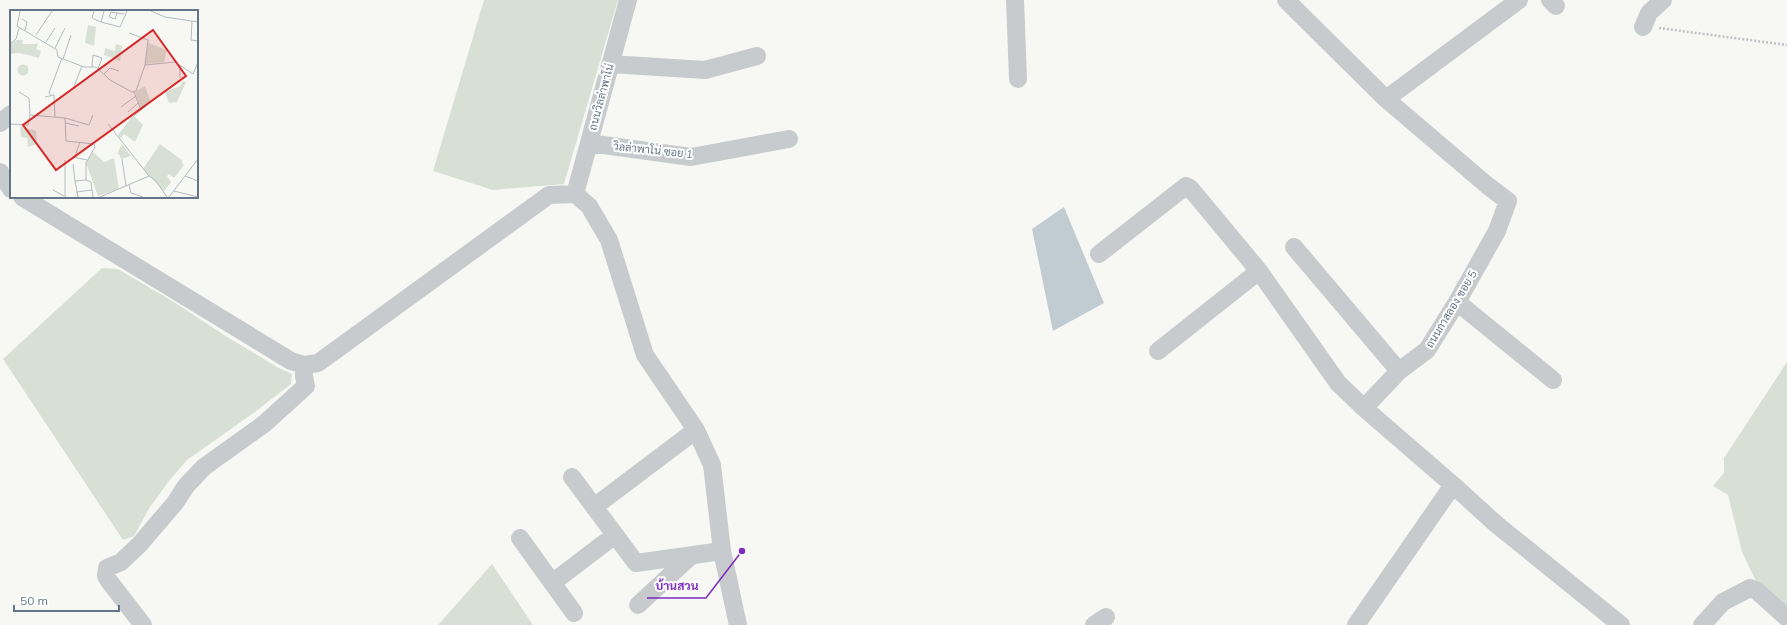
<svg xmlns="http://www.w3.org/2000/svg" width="1787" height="625" font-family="Mulish,Sarabun,sans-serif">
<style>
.green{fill:#d8e0d5}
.water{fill:#c1ccd2}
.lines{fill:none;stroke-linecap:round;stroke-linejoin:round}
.path{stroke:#c0c2c5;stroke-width:2.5;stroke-dasharray:2 2;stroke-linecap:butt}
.minor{stroke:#c7cbce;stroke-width:18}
.labels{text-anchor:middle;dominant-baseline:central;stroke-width:4;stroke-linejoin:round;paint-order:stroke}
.street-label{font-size:11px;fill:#647588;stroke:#fff}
.inset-road{fill:none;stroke:#b3bcc2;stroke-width:1}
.view{fill:#d62828;fill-opacity:0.15;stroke:#d62828;stroke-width:2}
.inset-edge{fill:none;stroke:#647588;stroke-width:2}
.leader{fill:none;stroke:#7b2cbf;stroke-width:1.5}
.callout-dot{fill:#7b2cbf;stroke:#fff;stroke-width:1.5}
.callout-label{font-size:12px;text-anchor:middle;font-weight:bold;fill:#7b2cbf;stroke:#fff;stroke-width:4;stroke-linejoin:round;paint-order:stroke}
</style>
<rect width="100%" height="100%" fill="#f7f8f4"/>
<!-- green -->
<path class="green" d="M484 0H618L564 184 493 190 433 171Z
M102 268 118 269 174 302 224 335 277 367 292 374 291 384 255 412 187 460 169 481 150 507 134 536 123 540 3 359Z
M1787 362V608L1756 581 1742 552 1728 495 1713 486 1724 473V458Z
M492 564 533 625H438Z"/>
<!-- water -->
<path class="water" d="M1064 207 1104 303 1053 331 1032 229Z"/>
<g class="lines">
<!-- path -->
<path class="path" d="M1659 28 1787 45"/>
<!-- minor -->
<path class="minor" d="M1015 0 1018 79
M1286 0 1386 99 1488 186 1508 201 1497 231 1457 302 1427 350 1399 371 1364 408 1453 485 1496 524 1621 625
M1550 0 1556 6
M1643 27 1649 13 1663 0
M610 64 705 70 757 56
M1386 99 1519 0
M0 123 11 114
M589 143 691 157 789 139
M0 172 11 189
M575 194 628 0
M22 197 291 361 304 365 318 363 549 195 575 194 589 206 609 240 645 355 696 430 712 465 722 551 738 625
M1294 247 1399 371
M1099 254 1186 186 1190 188 1259 271 1338 383 1364 408
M1457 302 1553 380
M1158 351 1259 271
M572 477 636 563 722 551
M594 507 696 430
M520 538 574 613
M552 583 615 535
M638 605 692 555
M143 625 109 581 106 576 107 568 121 562 139 545 175 503 186 486 204 467 264 424 306 386 304 376V365
M1094 625 1106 617
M1356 625 1453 485
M1702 625 1723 602 1750 588 1757 591 1787 618"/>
</g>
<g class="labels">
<!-- street labels -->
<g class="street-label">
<text transform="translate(601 97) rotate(-75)">ถนนวิลล่าพาโน่</text>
<text transform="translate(653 150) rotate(6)">วิลล่าพาโน่ ซอย 1</text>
<text transform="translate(1451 309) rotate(-59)">ถนนกาสลอง ซอย 5</text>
</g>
</g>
<!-- overview -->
<g transform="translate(10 10)">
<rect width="188" height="188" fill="#f7f8f4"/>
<path d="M78 15 86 17 84 36 75 33ZM7 30H13L12 34H28L26 39 31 41 29 48 10 43 0 44V34ZM138 33 157 40 154 52 135 54ZM106 34 112 36 110 51 94 45 95 38 105 41ZM7.5 60a5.5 5.5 0 1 1 11 0a5.5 5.5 0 1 1-11 0ZM173 71 176 72 167 92 159 93 155 82 170 76ZM135 76 141 93 131 99 125 82ZM123 105 133 115 125 132 114 124 110 129 108 125ZM10 116 26 121 27 134 18 137 17 128 11 127ZM112 134 121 146 111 149 109 144H107ZM150 134 173 151 171 152 174 155 164 168 159 164 157 166 161 172 154 181 133 159ZM83 142 94 152 104 148 109 179 88 186 76 153Z" fill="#d8e0d5"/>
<path class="inset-road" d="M10 1 7 16 47 40 48 47 74 57H86L100 70 122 82 126 81 135 55 165 52 183 64 188 52M84 1 82 8 91 12M94 1 91 12 110 17 117 1M141 1 155 7 188 12M107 3 105 9 99 7 101 2 114 4M12 9 17 12 15 20M182 11 181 30 188 31M119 23 138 30 135 55M26 25 42 1M36 32 45 18M0 34 6 29 9 18M45 38 55 18M53 49 61 25M170 55V68M82 57 83 45 92 48 88 59M94 64 100 58 109 61M63 79 72 56M9 82 19 88 20 105 55 108 56 131 84 134 85 137 76 153V170L65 171 68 187M124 82 131 100M41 85 39 83 52 48M35 87 44 85 45 107M111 97 126 86M118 102 128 93M124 106 136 96M55 108 79 115 83 105M55 113 69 116M0 114 18 115 20 105M98 114 139 166M65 146 70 132M63 147 77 150M112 149 116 176M55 150V187M63 154 65 171M175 166 188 171M76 170 81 172 83 187M119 175 121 183 133 187M43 180 54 186M164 181 188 187M66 182 82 180M90 187 139 166 146 171 157 187M159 187 188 149"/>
<path class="view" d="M143 20 176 66 46 160 13 115Z"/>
<rect width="188" height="188" class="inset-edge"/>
</g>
<!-- callouts -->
<path class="leader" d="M742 551L706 598H647"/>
<circle class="callout-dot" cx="742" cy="551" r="4"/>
<g class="callout-label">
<text x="677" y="590">บ้านสวน</text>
</g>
<!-- scale -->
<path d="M14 605v6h105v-6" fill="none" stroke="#647588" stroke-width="2"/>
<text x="20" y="605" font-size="12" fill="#647588" stroke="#ffffff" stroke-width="3" paint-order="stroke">50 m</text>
</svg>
